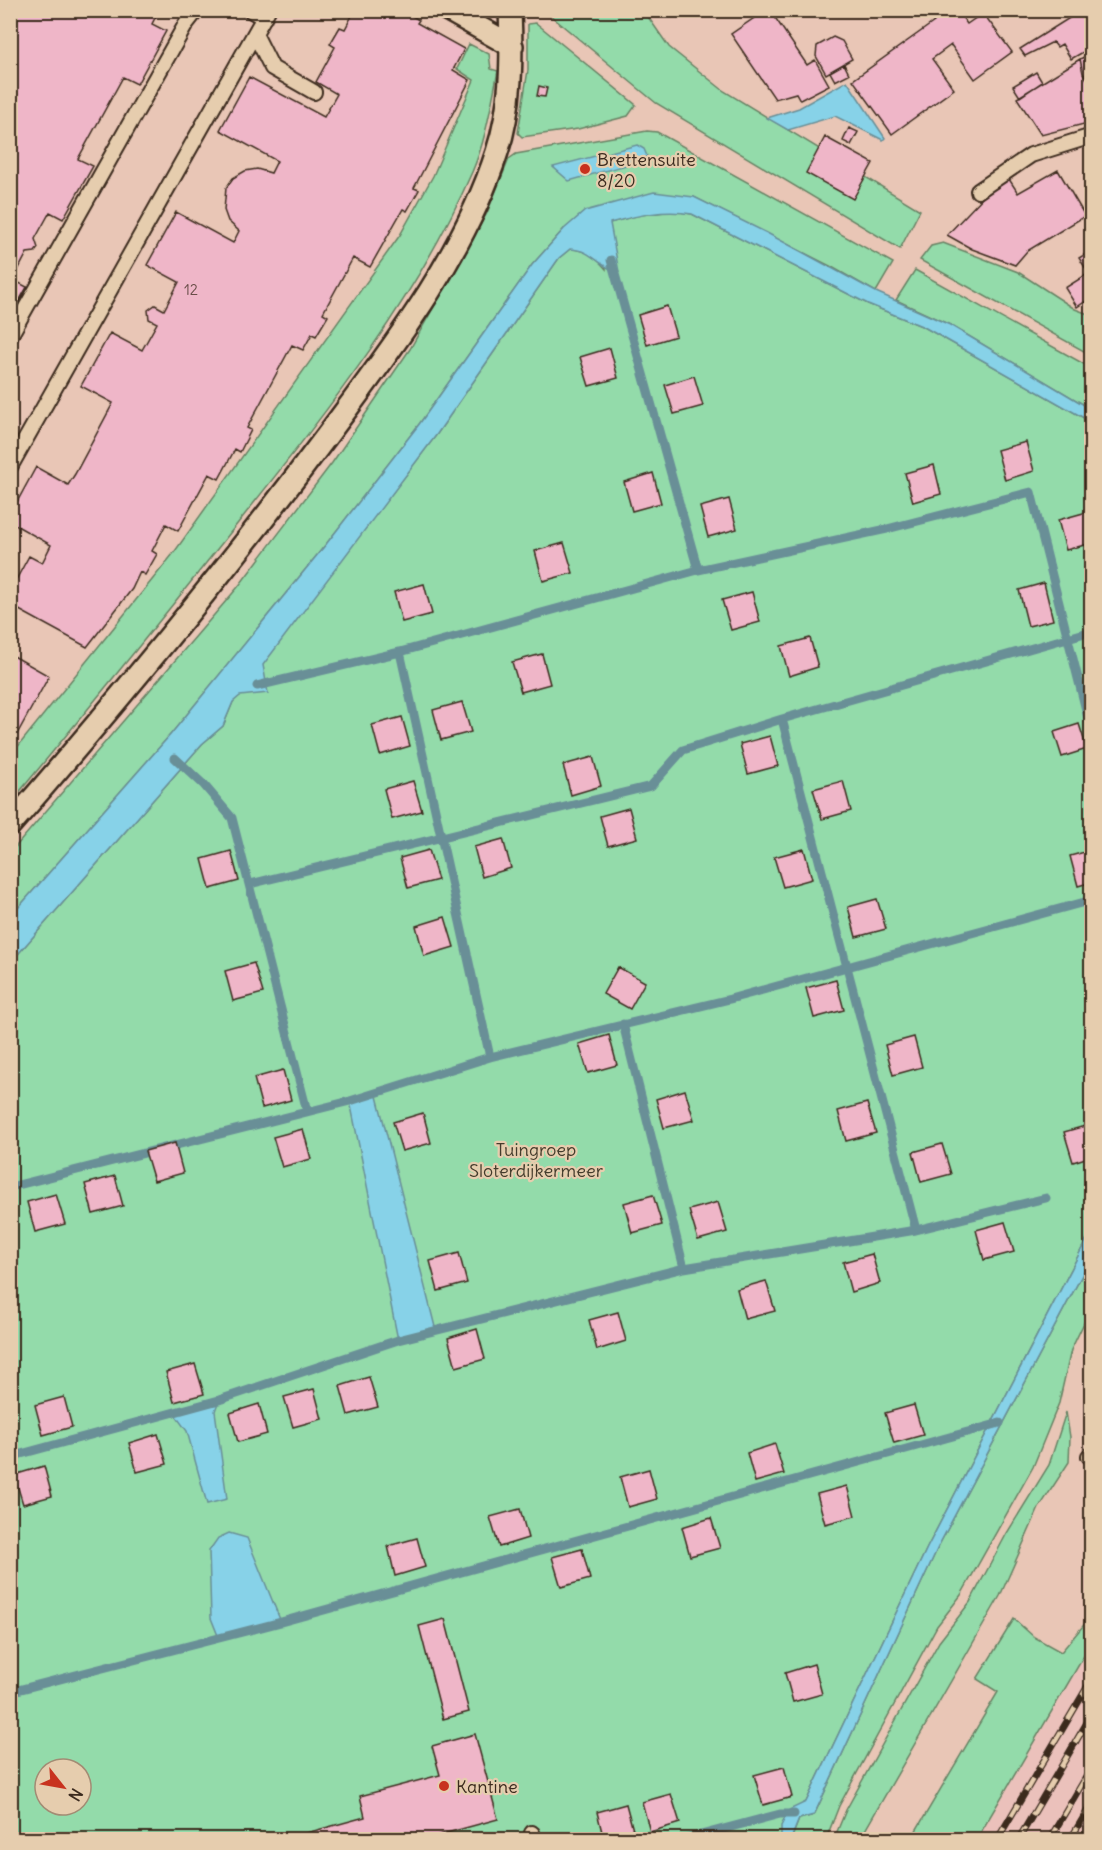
<svg xmlns="http://www.w3.org/2000/svg" width="1102" height="1850" font-family="Delius,sans-serif">
<style>
.built{fill:#ebc1bb}
.green{fill:#93dbaa;stroke:#678264;stroke-width:1.5;fill-rule:evenodd}
.water{fill:#87d2e8;stroke:#698f97;stroke-width:1.5}
.lines{fill:none;stroke-linecap:round;stroke-linejoin:round}
.stream{stroke:#698f97;stroke-width:9}
.building{fill:#efb6c8;stroke:#3b2a1e;stroke-width:1.5}
.service-casing{stroke:#3b2a1e;stroke-width:18}
.pedestrian-casing{stroke:#3b2a1e;stroke-width:26}
.service{stroke:#e6cdae;stroke-width:14}
.pedestrian{stroke:#e6cdae;stroke-width:21}
.rail-casing{stroke:#3b2a1e;stroke-width:7}
.rail{stroke:#e6cdae;stroke-width:4.5;stroke-dasharray:14;stroke-linecap:butt}
.poi-dot{fill:#c8321e;stroke:#e6cdae;stroke-width:2}
.labels{text-anchor:middle;dominant-baseline:central;stroke-width:4.5;stroke-linejoin:round;paint-order:stroke}
.number-label{font-size:15px;fill:#684d48}
.poi-label{font-size:18px;fill:#3b2a1e;stroke:#e6cdae;text-anchor:start}
.park-label{font-size:18px;fill:#443c2c;stroke:#e6cdae}
</style>
<rect width="100%" height="100%" fill="#e9c6b6"/>
<filter id="ink" filterUnits="userSpaceOnUse"><feTurbulence type="fractalNoise" baseFrequency=".0167" numOctaves="2"/><feDisplacementMap in="SourceGraphic" scale="12" xChannelSelector="R" yChannelSelector="G"/><feConvolveMatrix kernelMatrix="1 2 1 2 8 2 1 2 1" color-interpolation-filters="sRGB"/></filter>
<g filter="url(#ink)">
<!-- built -->
<path class="built" d="M1091 1638V1839L965 1840Z"/>
<!-- green -->
<path class="green" d="M545 11H644L669 47 724 91 920 210 900 249 656 103Z
M536 23 636 105 628 116 578 129 522 137 518 133 528 70V24Z
M469 44 489 54 491 69 498 71C491 105 486 140 472 172 415 303 322 417 234 528 160 621 86 712 11 802V755L173 554 400 235 433 176 474 80 457 69Z
M647 131 657 132 893 263 876 292 830 266 694 197 564 229 532 265 420 423 327 543 171 734 11 916V852L238 587 332 463 410 349 487 213 509 159 516 154Z
M674 211 692 214 868 304 924 327 1091 422V1231L927 1548 806 1802 781 1839 11 1840V962L202 744 223 726 233 702 437 434 559 258 570 249C587 250 595 256 606 269L609 223 640 215ZM45 1769H81V1805H45Z
M943 243 1018 272 1075 309 1091 315V355L920 260 931 246Z
M915 270 1091 368V409L950 325 896 300Z
M1091 1258V1308L1071 1350 1059 1403 1033 1467 961 1595 937 1626 839 1806 826 1839 791 1840 799 1819 814 1815 939 1545Z
M1066 1412 1070 1437 1069 1462 1039 1508 1000 1596 860 1839H834L846 1810 939 1642 970 1602 1007 1533 1049 1465Z
M1014 1619 1034 1637 1061 1652 1088 1620 1091 1623V1644L977 1839H911L998 1692 977 1679Z"/>
<!-- water -->
<path class="water" d="M847 81 885 138 883 140 835 116 788 130 767 118 799 108Z
M637 145 644 149 647 156 640 161 569 181 553 167Z
M654 192 694 197 767 233 876 292 950 325 1091 409V422L924 327 868 304 692 214C664 209 638 215 610 223L619 272C597 267 594 250 570 249L559 258 437 434 263 665 268 693 240 696 233 702 223 726 202 744 11 962V916L171 734 327 543 420 423 532 265 564 229 585 211Z
M376 1092 436 1331 398 1340 350 1101Z
M1091 1231V1258L939 1545 814 1815 799 1819 791 1839H781V1826L789 1810 806 1802 927 1548Z
M219 1400 215 1411 227 1499 207 1504 187 1431 173 1412Z
M229 1533 247 1538 281 1622 219 1638 211 1618 209 1551 218 1538Z"/>
<g class="lines">
<!-- stream -->
<path class="stream" d="M611 260 698 570
M400 652 490 1057
M257 686 400 652 698 570 887 529 1031 492 1092 734
M782 719 916 1230
M175 758 204 785 232 818 307 1111
M250 884 651 786 683 750 782 719 1092 631
M623 1024 684 1268
M10 1187 350 1101 490 1057 730 999 1092 900
M10 1457 219 1400 398 1340 684 1268 916 1230 1046 1198
M10 1692 281 1622 1000 1423
M682 1840 780 1814H794"/>
</g>
<!-- building -->
<path class="building" d="M10 10H159L152 24 166 31 137 84 123 77 78 159 93 166 63 219 50 212 35 239 38 248 35 252 27 253 13 280 27 287 10 317Z
M355 10H394L399 13 402 10 419 20 417 23 464 49 453 70 470 80 414 188 419 190 407 211 403 209 370 267 353 258 323 313 328 316 316 336 312 334 303 350 292 345 247 428 251 430 240 452 235 449 219 479 209 474 178 531 166 524 152 551 157 554 145 575 140 572 132 589 87 647 10 605V591L29 556 42 563 51 545 10 522V515L36 467 68 485 75 474 113 403 81 386 110 333 142 350 157 323 149 319 148 310 155 305 164 310 179 282 147 265 176 212 233 243 239 231 228 221 224 210 226 188 233 178 245 171 257 169 271 173 277 161 220 130 249 77 324 117 337 94 316 82 335 47 330 44 340 27 345 29Z
M749 10H766L755 18Z
M766 10H770L807 65 815 60 829 85 800 100 796 93 775 99 731 34Z
M945 10H957L967 24 983 13 1012 52 975 79 951 45 932 59 954 89 892 134 853 80 934 22 932 20Z
M1082 10H1092V47L1071 59 1062 44 1057 47 1053 42 1025 56 1020 49Z
M833 37 842 41 852 59 826 74 816 56 817 46Z
M1088 55H1092V87L1083 73 1080 59Z
M1080 59 1083 73 1092 87V122L1041 135 1017 98Z
M844 64 849 74 835 81 830 72Z
M1036 72 1042 82 1020 97 1013 86Z
M539 86 547 88 545 97 537 96Z
M849 128 858 132 851 145 843 141Z
M825 137 873 163 853 199 806 173Z
M1058 170 1085 216 1027 251 1015 265 972 249 947 235 985 195 1009 179 1018 193Z
M1092 250V270L1088 272 1079 258Z
M1092 271V297L1077 307 1065 288Z
M667 306 676 336 647 345 638 315Z
M610 348 618 378 589 386 580 357Z
M694 376 703 406 674 414 665 385Z
M1026 442 1034 471 1005 480 997 450Z
M934 465 941 494 913 502 905 473Z
M653 473 661 503 632 511 624 482Z
M729 499 737 529 708 537 700 507Z
M1087 512 1092 527V543L1066 550 1058 520Z
M564 543 573 573 543 581 535 551Z
M1044 583 1053 620 1028 626 1019 590Z
M424 584 432 614 402 622 394 592Z
M752 592 760 622 731 630 722 600Z
M810 638 818 667 789 676 781 646Z
M10 654 49 676 16 736 10 732Z
M542 654 550 684 521 692 512 662Z
M462 702 471 732 441 740 433 710Z
M402 717 410 746 380 755 372 725Z
M1079 724 1087 749 1062 757 1054 732Z
M770 736 778 766 748 774 740 744Z
M593 757 601 786 571 795 563 765Z
M413 781 422 811 392 819 384 789Z
M843 781 851 811 822 819 813 789Z
M629 808 637 838 608 846 600 816Z
M503 839 511 868 482 877 474 847Z
M804 849 812 879 783 887 774 857Z
M429 850 438 880 408 888 400 858Z
M1092 850V882L1078 886 1070 856Z
M231 851 239 881 210 889 202 859Z
M877 899 886 929 856 937 848 907Z
M445 917 454 947 424 956 416 926Z
M254 963 263 993 233 1001 225 971Z
M618 967 645 982 630 1009 603 994Z
M836 980 844 1010 814 1018 806 988Z
M609 1035 617 1065 588 1073 579 1044Z
M914 1037 922 1067 893 1075 885 1045Z
M283 1070 291 1100 262 1108 254 1078Z
M685 1090 694 1120 664 1128 656 1099Z
M867 1103 876 1133 846 1141 838 1111Z
M423 1113 431 1143 402 1151 393 1122Z
M1092 1124V1156L1073 1162 1064 1132Z
M303 1129 311 1159 282 1167 273 1137Z
M175 1143 183 1173 154 1181 145 1151Z
M942 1144 951 1174 921 1182 913 1152Z
M115 1176 123 1206 93 1214 85 1184Z
M56 1194 65 1224 35 1232 27 1202Z
M653 1195 662 1225 632 1233 624 1203Z
M718 1202 727 1232 698 1240 689 1210Z
M1005 1222 1014 1252 984 1260 976 1230Z
M459 1253 467 1283 438 1291 430 1261Z
M872 1254 880 1283 851 1292 843 1262Z
M766 1281 775 1311 745 1319 737 1289Z
M618 1312 626 1341 597 1350 589 1320Z
M477 1329 485 1359 456 1367 448 1338Z
M195 1364 204 1394 174 1402 166 1372Z
M369 1377 378 1407 348 1415 340 1386Z
M314 1389 322 1419 293 1427 284 1397Z
M64 1397 72 1427 43 1435 35 1405Z
M259 1404 267 1434 238 1442 230 1413Z
M914 1405 923 1435 894 1443 885 1413Z
M158 1434 167 1464 137 1472 129 1443Z
M775 1444 784 1474 755 1482 747 1453Z
M44 1466 52 1496 23 1504 14 1475Z
M649 1469 657 1499 628 1507 620 1477Z
M847 1486 855 1516 825 1524 817 1494Z
M520 1509 528 1538 499 1547 490 1517Z
M711 1518 720 1548 690 1556 682 1527Z
M417 1538 425 1567 395 1576 388 1546Z
M582 1549 590 1579 561 1587 552 1557Z
M445 1619 469 1712 443 1719 419 1626Z
M814 1664 822 1694 793 1702 785 1673Z
M475 1734 498 1819 421 1840H281L365 1817 360 1796 440 1775 432 1746Z
M784 1767 792 1797 763 1805 754 1775Z
M671 1794 680 1823 650 1832 642 1802Z
M626 1804 634 1834 604 1840 597 1812Z"/>
<g class="lines">
<defs>
<path id="service" d="M250 10 264 18
M255 34 272 68 314 92
M978 191 1031 155 1092 136
M10 336 186 24 197 10
M10 467 268 10
M1089 1456 1092 1455
M532 1833 534 1840"/>
<path id="pedestrian" d="M448 10 512 46
M10 825C121 698 228 568 329 433 393 347 464 255 497 152 512 107 512 57 510 10"/>
</defs>
<!-- service casing -->
<use href="#service" class="service-casing"/>
<!-- pedestrian casing -->
<use href="#pedestrian" class="pedestrian-casing"/>
<!-- service -->
<use href="#service" class="service"/>
<!-- pedestrian -->
<use href="#pedestrian" class="pedestrian"/>
<defs>
<path id="rail" d="M997 1840 1092 1679
M1018 1840 1092 1714
M1049 1840 1092 1767
M1070 1840 1092 1803"/>
</defs>
<!-- rail casing -->
<use href="#rail" class="rail-casing"/>
<!-- rail -->
<use href="#rail" class="rail"/>
</g>
</g>
<!-- markers -->
<g class="poi-dot">
<circle cx="585" cy="169" r="6"/>
<circle cx="444" cy="1786" r="6"/>
</g>
<g class="labels">
<!-- number labels -->
<g class="number-label">
<text x="191" y="289">12</text>
</g>
<!-- poi labels -->
<g class="poi-label">
<text x="597" y="159">Brettensuite<tspan x="597" dy="21">8/20</tspan></text>
<text x="456" y="1786">Kantine</text>
</g>
<!-- park labels -->
<g class="park-label">
<text x="536" y="1149">Tuingroep<tspan x="536" dy="21">Sloterdijkermeer</tspan></text>
</g>
</g>
<!-- margin -->
<rect width="1102" height="1850" fill="none" stroke="#e6cdae" stroke-width="36"/>
<rect x="18" y="18" width="1066" height="1814" fill="none" stroke="#3b2a1e" stroke-width="2" filter="url(#ink)"/>
<!-- north arrow -->
<g transform="translate(63 1787) rotate(121)"><circle r="28" fill="#e6cdae" stroke="#a28c74" stroke-width="1.5"/>
<path d="M0-4.5L10 22L0 15L-10 22Z" fill="#c8321e"/>
<text y="-9" font-size="16" font-weight="bold" text-anchor="middle" fill="#3b2a1e">N</text>
</g>
</svg>
